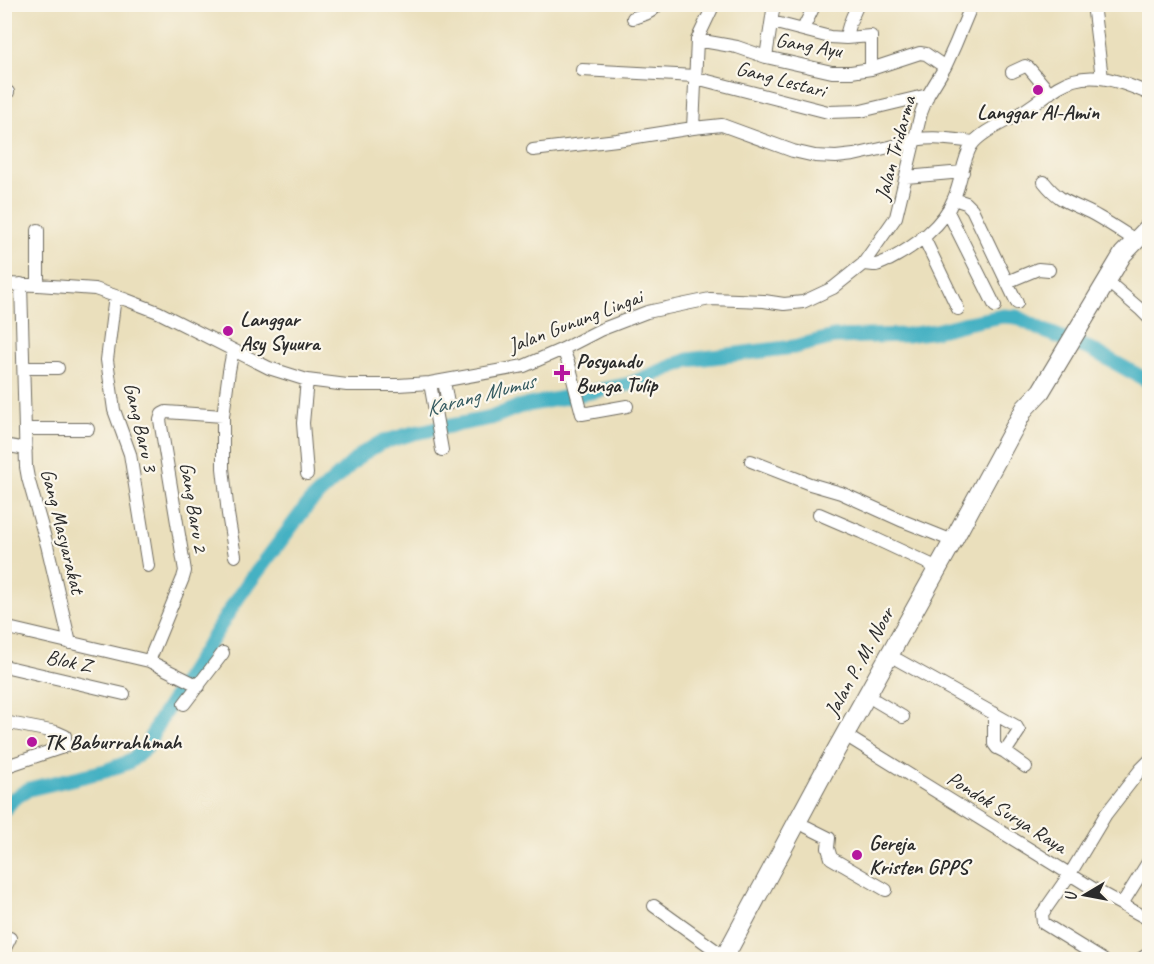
<svg xmlns="http://www.w3.org/2000/svg" width="1154" height="964" font-family="Caveat,sans-serif">
<style>
.lines{fill:none;stroke-linecap:round;stroke-linejoin:round}
.river{stroke:#45b1c3;stroke-width:15}
.minor-casing{stroke:#6e6a5e;stroke-width:14}
.highway-casing{stroke:#6e6a5e;stroke-width:20}
.minor{stroke:#fff;stroke-width:12}
.highway{stroke:#fff;stroke-width:18}
.poi-dot{fill:#b5179e;stroke:#fbf7ec;stroke-width:2}
.labels{text-anchor:middle;dominant-baseline:central;stroke-width:4.5;stroke-linejoin:round;paint-order:stroke}
.street-label{font-size:21px;fill:#2b2b2b;stroke:#fbf7ec}
.poi-label{font-size:21px;font-weight:bold;fill:#2b2b2b;stroke:#fbf7ec;text-anchor:start}
.water-label{font-size:22px;font-style:italic;fill:#345a60;stroke:#fbf7ec}
</style>
<rect width="100%" height="100%" fill="#fbf7ec"/>
<filter id="ink" filterUnits="userSpaceOnUse"><feTurbulence type="fractalNoise" baseFrequency=".0167" numOctaves="2"/><feDisplacementMap in="SourceGraphic" scale="12" xChannelSelector="R" yChannelSelector="G"/><feConvolveMatrix kernelMatrix="1 2 1 2 8 2 1 2 1" color-interpolation-filters="sRGB"/></filter>
<filter id="wash" filterUnits="userSpaceOnUse"><feTurbulence type="fractalNoise" baseFrequency=".008" numOctaves="4" result="noise"/><feDisplacementMap in="SourceGraphic" scale="24" xChannelSelector="R" yChannelSelector="G"/><feGaussianBlur stdDeviation="1.35" result="paint"/><feColorMatrix in="noise" values="0 0 0 0 0 0 0 0 0 0 0 0 0 0 0 0 0 1.4 0 .05"/><feComposite in="paint" operator="in"/></filter>
<g filter="url(#wash)">
<rect width="100%" height="100%" fill="#eadfbc"/>
<g class="lines">
<!-- river -->
<path class="river" d="M4 810 13 799 29 789 105 771 129 762 146 748 158 723 179 690 239 596 309 503 362 454 380 443 414 433 491 418 518 407 630 384 688 360 794 347 834 337 907 335 935 331 967 323 1003 316 1017 317 1042 330 1092 350 1150 382"/>
</g>
</g>
<g filter="url(#ink)">
<g class="lines">
<defs>
<path id="minor" d="M1093 4 1102 78
M633 18C643 15 652 13 658 4
M772 22 830 37 846 38 871 36V69
M803 29 815 4
M846 38C847 26 853 15 858 4
M697 40 737 47 766 57 832 72H851L871 69 920 53 926 54 945 67
M766 57 774 4
M582 70 695 76
M1012 72 1025 66 1029 68 1050 93
M696 78 828 112 861 111 928 95
M4 100 8 92
M693 128 697 40 714 4
M533 150 617 140 693 128 722 125 793 151 815 156 836 157 854 155 907 143C924 134 955 140 974 142
M906 177 963 172
M1044 182C1060 202 1069 202 1091 213 1106 221 1121 231 1135 240
M954 199 966 203 972 209 1017 303
M948 212 995 306
M923 236 958 309
M863 264C867 264 872 265 876 265 881 264 885 261 889 260 914 247 944 225 954 198 961 182 963 160 971 146 979 133 1003 123 1017 115 1031 107 1044 96 1058 87 1088 68 1120 81 1150 94
M1107 281 1141 310 1150 319
M1007 282 1038 269 1049 270
M4 284 38 285 95 289 127 300 158 312 269 368 307 380 347 385H398L430 383 524 366 563 349 600 330 647 312 710 299 764 301 784 304 803 302 833 288 863 264 896 217 921 113 928 95 945 67 955 45 972 4
M21 284 26 467 28 478 47 545 70 643
M38 285V230
M115 296 107 360 114 410 130 454 148 566
M563 349 570 368 582 414 627 406
M233 350 229 371 223 416V468L228 514 235 556
M24 368H58
M444 381 448 404
M430 383 442 450
M26 429H88
M4 445 26 449
M751 461 810 484 841 493 903 521 953 541
M307 474 303 423 307 380
M819 514 861 532 938 568
M4 627 149 661 199 686
M898 660 1016 726 1019 731 1005 752 1026 767
M149 661 183 578 185 571 160 420 162 414 166 412 223 416
M4 666 124 694
M876 701 903 717
M184 704 223 653
M994 713V744L997 748 1005 752
M4 722 56 732 65 736V746L63 747 4 767
M845 735 1097 891 1150 920
M807 827 829 838 828 848 831 858 886 890
M1122 904 1150 859
M654 906 725 957
M4 950 10 938
M1103 960 1043 923 1042 914 1070 874 1106 814 1141 769 1150 760
M1139 960 1150 953"/>
<path id="highway" d="M723 960 825 770 953 541 1025 408 1041 391 1123 254 1150 226"/>
</defs>
<!-- minor casing -->
<use href="#minor" class="minor-casing"/>
<!-- highway casing -->
<use href="#highway" class="highway-casing"/>
<!-- minor -->
<use href="#minor" class="minor"/>
<!-- highway -->
<use href="#highway" class="highway"/>
</g>
</g>
<!-- markers -->
<g class="poi-dot">
<circle cx="1038" cy="90" r="6"/>
<circle cx="228" cy="331" r="6"/>
<path d="M559 364h6v6h6v6h-6v6h-6v-6h-6v-6h6z"/>
<circle cx="32" cy="742" r="6"/>
<circle cx="857" cy="855" r="6"/>
</g>
<g class="labels">
<!-- street labels -->
<g class="street-label">
<text transform="translate(809 45) rotate(10)">Gang Ayu</text>
<text transform="translate(781 79) rotate(15)">Gang Lestari</text>
<text transform="translate(895 148) rotate(-75)">Jalan Tridarma</text>
<text transform="translate(575 321) rotate(-21)">Jalan Gunung Lingai</text>
<text transform="translate(141 427) rotate(77)">Gang Baru 3</text>
<text transform="translate(194 507) rotate(81)">Gang Baru 2</text>
<text transform="translate(63 531) rotate(76)">Gang Masyarakat</text>
<text transform="translate(69 661) rotate(13)">Blok Z</text>
<text transform="translate(859 662) rotate(-61)">Jalan P. M. Noor</text>
<text transform="translate(1007 812) rotate(32)">Pondok Surya Raya</text>
</g>
<!-- poi labels -->
<g class="poi-label">
<text x="1038" y="112" text-anchor="middle">Langgar Al-Amin</text>
<text x="240" y="319">Langgar<tspan x="240" dy="24">Asy Syuura</tspan></text>
<text x="576" y="361">Posyandu<tspan x="576" dy="24">Bunga Tulip</tspan></text>
<text x="44" y="742">TK Baburrahhmah</text>
<text x="869" y="843">Gereja<tspan x="869" dy="24">Kristen GPPS</tspan></text>
</g>
<!-- water labels -->
<g class="water-label">
<text transform="translate(480 395) rotate(-15)">Karang Mumus</text>
</g>
</g>
<!-- margin -->
<rect width="1154" height="964" fill="none" stroke="#fbf7ec" stroke-width="24"/>
<!-- north arrow -->
<g transform="translate(1085 895) rotate(260)" stroke="#fbf7ec" stroke-width="4.5" paint-order="stroke">
<path d="M0-4.5L10 22L0 15L-10 22Z" fill="#2b2b2b"/>
<text y="-9" font-size="16" font-weight="bold" text-anchor="middle" fill="#2b2b2b">U</text>
</g>
</svg>
